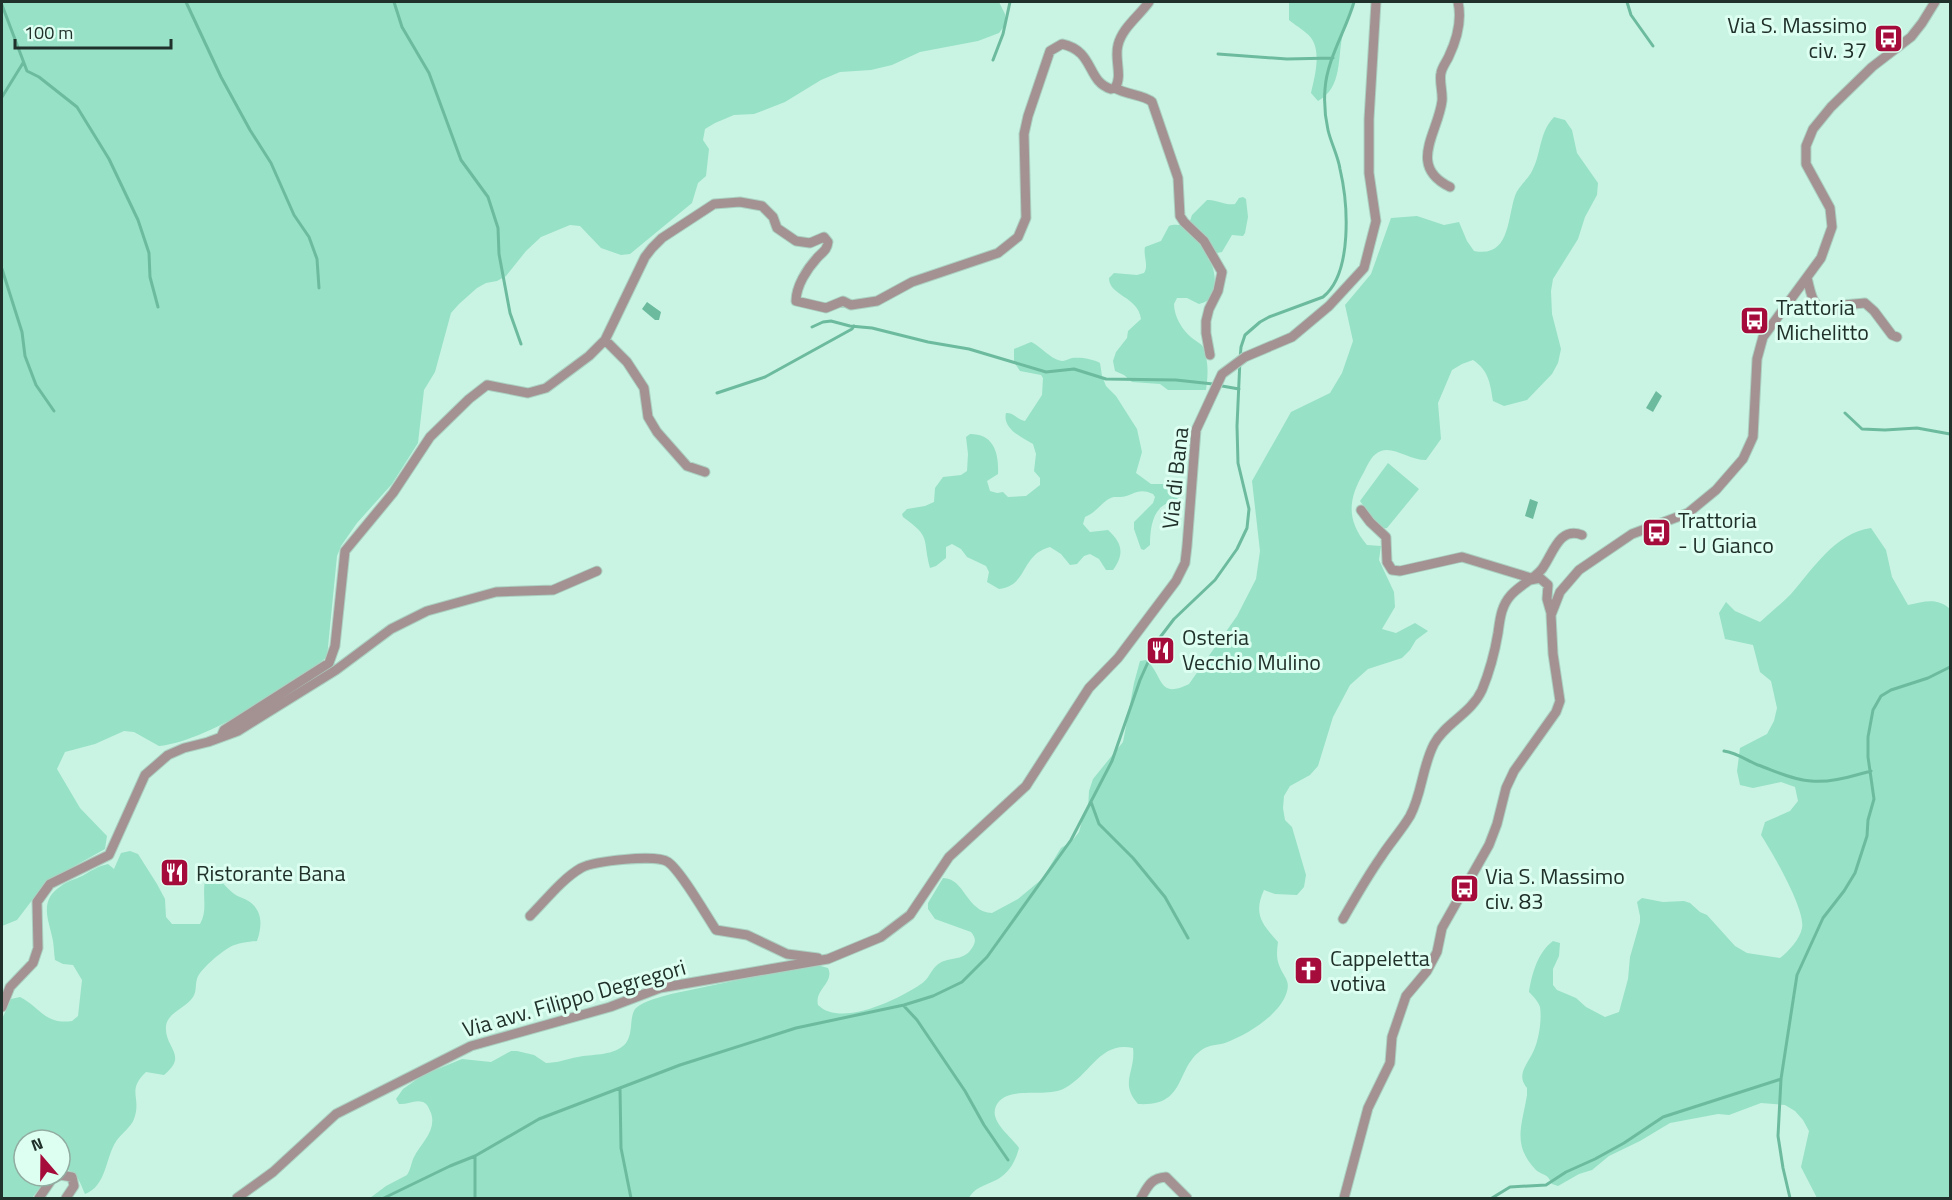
<svg xmlns="http://www.w3.org/2000/svg" width="1952" height="1200" font-family="'Titillium Web',sans-serif">
<style>
.green{fill:#97e1c6}
.water{fill:#6cbb9f}
.lines{fill:none;stroke-linecap:round;stroke-linejoin:round}
.stream{stroke:#6cbb9f;stroke-width:3}
.street-casing{stroke:#abd1c2;stroke-width:11}
.street{stroke:#a49293;stroke-width:9}
.labels{text-anchor:middle;dominant-baseline:central;stroke-width:6;stroke-linejoin:round;paint-order:stroke}
.poi-label{font-size:22px;fill:#20302a;stroke:#ddfff1;text-anchor:start}
.street-label{font-size:22px;fill:#20302a;stroke:#ddfff1}
</style>
<rect width="100%" height="100%" fill="#c9f4e3"/>
<!-- green -->
<path class="green" d="M2 2H999L1005 14V25L999 33 978 41 920 52 892 65 871 70 840 72 821 80 785 102 754 114 734 115 715 123 705 129 703 140 709 149 706 176 698 183 692 203 630 254 621 255 601 248 580 226 570 225 541 237 526 251 506 276 497 281 486 283 477 288 459 304 451 313 435 372 424 390 418 443 392 484 357 523 341 546 337 556 327 657C288 687 208 741 159 746L134 732 124 731 95 744 65 752 57 769 80 808 107 836 105 849 46 882 17 920 2 926Z
M1289 2H1355C1352 12 1346 22 1343 33 1337 58 1343 87 1318 101L1311 93C1315 75 1324 45 1305 32 1299 27 1295 25 1289 20Z
M1554 117 1565 120 1572 130 1577 153 1598 183 1597 195 1585 217 1578 239 1553 279 1551 291 1552 314 1561 349 1558 363 1552 374 1527 400 1504 406 1493 401C1490 383 1489 371 1473 360L1462 364 1452 370 1438 403 1441 439 1426 460C1410 460 1393 446 1381 451 1372 454 1368 464 1364 472 1348 499 1346 520 1367 545L1381 546 1379 560 1394 592 1395 607 1382 629 1396 633 1415 623 1428 631 1416 640 1410 650 1402 658 1368 669 1350 685 1333 717 1318 766 1310 775 1290 786 1284 796 1283 808 1285 820 1292 827 1306 875 1304 887 1297 895 1275 894 1264 890C1253 914 1262 924 1278 942 1277 950 1276 957 1279 965 1284 979 1293 980 1284 999 1273 1019 1246 1035 1225 1043 1218 1045 1209 1045 1203 1049 1174 1068 1188 1107 1138 1104 1119 1083 1136 1071 1133 1048 1100 1041 1091 1074 1065 1088 1046 1099 1006 1084 996 1106 989 1122 1011 1136 1019 1148 1016 1159 1011 1170 1001 1177 990 1185 976 1185 969 1198H370L386 1186 407 1175C411 1169 411 1163 414 1157 421 1143 437 1131 431 1113 429 1109 428 1104 423 1102 415 1099 407 1105 399 1104L396 1099 403 1089 423 1075 462 1059 491 1062 511 1051H517L534 1055 546 1063C557 1063 567 1059 578 1057 591 1054 611 1056 623 1046 635 1037 628 1016 636 1008 644 1001 660 997 671 994L776 972 793 970 817 965 828 968C835 983 814 989 818 1005 841 1028 899 999 921 984 928 980 930 972 936 966 947 955 963 963 972 948 976 942 976 938 971 932L935 919 928 909V903L943 878C965 878 966 912 992 913L1018 899 1042 879 1061 848 1072 841 1079 832 1084 814 1088 809 1089 791 1093 779 1123 742 1134 683 1140 661 1146 660C1164 675 1157 700 1189 684L1237 616 1256 579 1260 551 1252 481 1291 412 1330 393 1342 373 1353 341 1345 305 1371 274 1391 218 1417 216 1444 225 1459 222 1467 241 1474 251C1510 258 1507 219 1515 196 1518 187 1526 181 1531 173 1542 154 1538 134 1554 117Z
M1243 197 1246 199 1248 217 1245 233 1243 236 1232 235 1222 252 1212 254 1208 259C1216 268 1218 290 1208 300 1206 302 1202 303 1199 304L1187 298H1177L1174 304C1174 316 1182 330 1192 338 1195 341 1201 343 1203 347 1209 362 1208 375 1206 390H1168L1160 384 1132 382 1124 375 1115 371 1113 361 1116 352 1127 338 1128 331 1141 319C1138 296 1109 296 1109 278L1114 273 1137 275 1144 273C1149 266 1143 255 1145 247L1161 241 1169 226C1176 223 1182 227 1189 224L1192 215 1207 200C1216 199 1226 206 1235 204L1239 198Z
M1031 342C1041 346 1052 361 1063 361 1065 361 1071 358 1072 358 1081 357 1093 359 1100 363L1102 376 1106 386 1116 396 1137 429 1142 452 1136 473 1151 484H1177L1183 492C1179 500 1176 499 1168 503 1152 509 1150 530 1150 545L1144 550 1141 549 1134 529V522L1153 503 1155 497 1153 494C1137 487 1134 496 1121 497 1115 497 1113 496 1107 500 1099 506 1095 513 1085 517L1083 524 1090 532 1108 530C1122 543 1125 553 1113 570H1106L1099 559 1090 554 1084 556 1077 564 1070 565 1061 554 1050 547C1020 555 1029 585 999 589L987 582 989 572 986 566 967 557 961 549 952 544 946 547V558L936 566 930 568C922 538 932 538 903 517L902 514 907 509 925 506 934 502 935 488 943 477 961 475 967 471 968 454 966 437 970 434C994 434 999 453 998 474L987 481 990 491 997 493 1003 492 1008 497 1026 496 1040 485V478L1034 471 1036 454 1033 444C1022 438 1002 428 1006 413 1014 412 1017 420 1025 421L1042 395 1043 378 1041 375 1020 371 1014 362V349Z
M1388 463 1419 489 1387 528 1380 529 1360 501Z
M1871 528 1886 550 1892 577 1908 605C1924 602 1937 597 1950 609V1198H1817L1801 1167 1809 1131 1803 1120 1795 1111 1785 1105 1761 1103 1729 1115 1718 1114 1670 1123 1640 1141 1609 1156 1592 1170 1579 1174 1558 1186 1552 1184C1547 1172 1542 1176 1535 1169 1512 1144 1522 1126 1527 1095V1088C1515 1074 1529 1063 1534 1050 1539 1039 1542 1019 1540 1007 1538 1001 1533 996 1529 992 1532 973 1538 952 1553 941L1560 943 1559 956 1553 969V985L1557 990 1576 998 1586 1007 1605 1017 1619 1012 1628 979 1630 957 1640 922V916L1637 902 1642 898 1663 902 1684 901 1690 903 1700 912 1707 915 1735 946 1747 953 1780 958C1789 951 1800 939 1802 928 1806 910 1772 852 1761 835L1765 822 1790 811 1798 801 1795 787 1781 782 1753 788 1740 785 1737 771 1740 748 1767 734 1774 721 1777 708 1771 681 1760 672 1753 645 1725 639 1719 613 1726 602 1735 611 1760 622C1770 613 1781 604 1791 594 1813 569 1835 533 1871 528Z
M130 851 138 854 157 884 165 899 166 917 172 924H200C208 910 202 897 205 881 222 875 221 884 233 893 237 897 245 898 250 902 263 912 262 926 257 941 248 942 238 943 230 947 222 951 199 970 197 979 195 985 197 991 193 997 187 1007 167 1013 166 1026 164 1048 189 1055 164 1075L146 1072C126 1091 142 1097 134 1119 131 1127 122 1133 117 1140 105 1157 107 1186 85 1194 79 1180 76 1169 60 1169V1140H24V1176H49L32 1198H2V1019L11 999 20 997C40 1007 45 1025 72 1021L78 1016 82 980 73 965 63 964 55 960C54 954 54 947 53 941 49 920 38 901 61 886 67 881 76 879 82 876 91 871 98 866 108 864L114 869 121 853Z"/>
<!-- water -->
<path class="water" d="M647 302 661 312 659 320H655L642 309Z
M1656 391 1662 396 1653 412 1646 408Z
M1530 499 1538 502 1533 519 1525 516Z"/>
<g class="lines">
<!-- stream -->
<path class="stream" d="M186 2 221 77 250 130 271 163 294 215 309 237 317 259 319 288
M394 2 402 27 429 73 461 160 488 197 498 228 499 254 510 313 521 344
M1627 2 1631 15 1653 46
M2 5 27 71 39 77 77 107 109 159 138 220 149 253 150 277 158 307
M1218 54 1287 59 1333 58
M993 60 1003 34 1010 2
M2 97 23 63
M2 269 22 332 25 356 36 385 54 411
M812 327 823 322 831 321 850 326 872 328 928 342 969 349 1046 372 1074 369 1106 379 1176 380 1213 384
M1222 386 1239 389
M717 393 765 377 852 329 854 326
M1845 413 1862 429 1885 430 1917 428 1950 434
M1724 751C1737 753 1746 760 1758 765 1775 771 1793 780 1811 781 1831 783 1852 776 1871 771
M1091 802 1099 824 1133 858 1165 897 1188 938
M904 1006 917 1020 965 1091 984 1125 1008 1160
M620 1089 621 1148 631 1198
M475 1156V1198
M384 1198 450 1166 475 1156 539 1119 680 1065 796 1028 904 1005 933 996 962 982 987 957 1071 840 1112 761 1140 680 1158 640 1174 619 1215 580 1237 549 1247 528 1249 509 1238 463 1237 426 1240 359 1241 347 1245 335 1260 322 1269 317 1323 297C1353 273 1348 203 1340 169 1338 156 1331 143 1328 130 1325 117 1324 102 1325 89 1327 59 1346 30 1354 2
M1492 1198 1510 1187 1546 1185 1566 1172 1595 1159 1624 1143 1663 1117 1781 1079
M1790 1198 1783 1168 1778 1136 1781 1079 1797 975 1823 918 1844 891 1855 873 1867 836 1868 820 1874 799 1868 757V737L1873 710 1881 696 1891 690 1928 678 1950 667"/>
<defs>
<path id="street" d="M1115 88C1127 95 1145 95 1152 102L1178 178 1180 216 1184 222 1204 241 1222 272 1218 291 1209 309 1206 321V333L1210 355
M1450 187C1407 166 1438 133 1442 101 1443 92 1439 81 1441 73 1442 67 1447 61 1449 56 1457 39 1462 20 1458 2
M1807 278C1812 296 1811 309 1834 312L1843 305 1865 303 1874 311 1892 335 1897 337
M605 340 627 362 644 388 648 417 657 432 687 466 705 472
M1361 510 1370 522 1386 537 1387 562 1392 570 1400 571 1462 557 1531 578
M1530 580 1540 578 1548 585 1547 599 1551 613
M221 737 224 730 329 663 335 646 345 551 393 493 430 437 469 399 487 385 528 393 546 388 589 356 605 340 645 257 652 248 662 238 714 204 740 202 762 206 773 217 777 228 796 241 810 243 824 237 828 242C827 251 822 252 817 258 807 269 796 286 796 301L826 308 843 301 851 305 877 301 912 282 998 253 1018 237 1026 218 1024 134 1028 116 1050 51 1062 44C1095 51 1086 81 1111 89L1115 88C1123 76 1114 59 1118 45 1122 28 1139 16 1149 2
M530 916C546 900 562 879 581 868 594 861 656 854 668 862 681 871 706 915 716 930L747 935 787 954 818 958
M1343 919C1355 898 1367 877 1381 857 1390 843 1401 831 1410 816 1422 794 1422 767 1434 744 1445 723 1471 714 1482 690 1489 673 1495 651 1498 633 1500 619 1501 606 1511 595 1520 585 1534 579 1542 569 1553 554 1559 526 1582 535
M2 1007 10 987 33 963 38 948 37 902 50 884 109 855 145 775 168 755 184 748 208 742 238 731 336 670 391 629 427 611 496 592 553 590 597 571
M60 1175 72 1177 74 1186 66 1198
M39 1198 52 1179 59 1176
M237 1198 273 1172 336 1114 471 1046 610 1007 660 988 828 959 881 937 910 915 949 857 1026 786 1089 688 1118 658 1176 581 1185 563 1187 546 1196 430 1222 374 1245 357 1292 337 1329 306 1364 268 1376 221 1369 173V119L1376 2
M1141 1198C1148 1186 1151 1178 1166 1177L1187 1198
M1344 1198 1368 1108 1390 1063 1392 1037 1406 996 1427 971 1437 952 1442 928 1489 845 1497 824 1506 788 1514 771 1556 712 1560 701 1553 654 1551 615 1560 592 1579 570 1632 534 1688 513 1716 490 1743 459 1753 437 1757 359 1763 337 1821 258 1832 227 1830 208 1806 164V146L1813 129 1831 107 1872 67 1911 37 1922 23 1935 2"/>
</defs>
<!-- street casing -->
<use href="#street" class="street-casing"/>
<!-- street -->
<use href="#street" class="street"/>
</g>
<!-- icons -->
<defs>
<symbol id="bus-square" viewBox="-11 -11 22 22"><rect x="-9" y="-9" width="18" height="18" rx="4" fill="#a50b3b" stroke="#ddfff1"/><path d="M-5-6H5V4H4V6H2V4H-2V6H-4V4H-5ZM-3.5-4V0h7V-4ZM-3.5 1.2v1.5H-2V1.2ZM2 1.2v1.5H3.5V1.2Z" fill="#fff"/></symbol>
<symbol id="restaurant-square" viewBox="-11 -11 22 22"><rect x="-9" y="-9" width="18" height="18" rx="4" fill="#a50b3b" stroke="#ddfff1"/><path d="M-5-6h1v4h1v-4h1v4h1v-4h1v5L-1.5 .5V6h-2V.5L-5-1ZM5-6V6H3V1.5H1.5Q1.5-4 5-6Z" fill="#fff"/></symbol>
<symbol id="church-square" viewBox="-11 -11 22 22"><rect x="-9" y="-9" width="18" height="18" rx="4" fill="#a50b3b" stroke="#ddfff1"/><path d="M-1.2-6h2.4v3.5h3.3v2.4h-3.3V6h-2.4V-.1h-3.3v-2.4h3.3Z" fill="#fff"/></symbol>
</defs>
<g fill-rule="evenodd">
<use href="#bus-square" x="1872" y="22" width="33" height="33"/>
<use href="#bus-square" x="1738" y="304" width="33" height="33"/>
<use href="#bus-square" x="1640" y="516" width="33" height="33"/>
<use href="#restaurant-square" x="1144" y="634" width="33" height="33"/>
<use href="#restaurant-square" x="158" y="856" width="33" height="33"/>
<use href="#bus-square" x="1448" y="872" width="33" height="33"/>
<use href="#church-square" x="1292" y="954" width="33" height="33"/>
</g>
<g class="labels">
<!-- poi labels -->
<g class="poi-label">
<text x="1867" y="25" text-anchor="end">Via S. Massimo<tspan x="1867" dy="25">civ. 37</tspan></text>
<text x="1776" y="307">Trattoria<tspan x="1776" dy="25">Michelitto</tspan></text>
<text x="1678" y="520">Trattoria<tspan x="1678" dy="25">- U Gianco</tspan></text>
<text x="1182" y="637">Osteria<tspan x="1182" dy="25">Vecchio Mulino</tspan></text>
<text x="196" y="873">Ristorante Bana</text>
<text x="1485" y="876">Via S. Massimo<tspan x="1485" dy="25">civ. 83</tspan></text>
<text x="1330" y="958">Cappeletta<tspan x="1330" dy="25">votiva</tspan></text>
</g>
<!-- street labels -->
<g class="street-label">
<text transform="translate(1175 478) rotate(-84)">Via di Bana</text>
<text transform="translate(574 998) rotate(-16)">Via avv. Filippo Degregori</text>
</g>
</g>
<!-- border -->
<rect width="1952" height="1200" fill="none" stroke="#20302a" stroke-width="6"/>
<!-- north arrow -->
<g transform="translate(42 1158) rotate(340)"><circle r="28" fill="#ddfff1" stroke="#91aca1" stroke-width="1.5"/>
<path d="M0-4.5L10 22L0 15L-10 22Z" fill="#a50b3b"/>
<text y="-9" font-size="16" font-weight="bold" text-anchor="middle" fill="#20302a">N</text>
</g>
<!-- scale -->
<path d="M15 39v9h156v-9" fill="none" stroke="#20302a" stroke-width="3"/>
<text x="24" y="39" font-size="18" fill="#20302a" stroke="#ddfff1" stroke-width="4.5" paint-order="stroke">100 m</text>
</svg>
